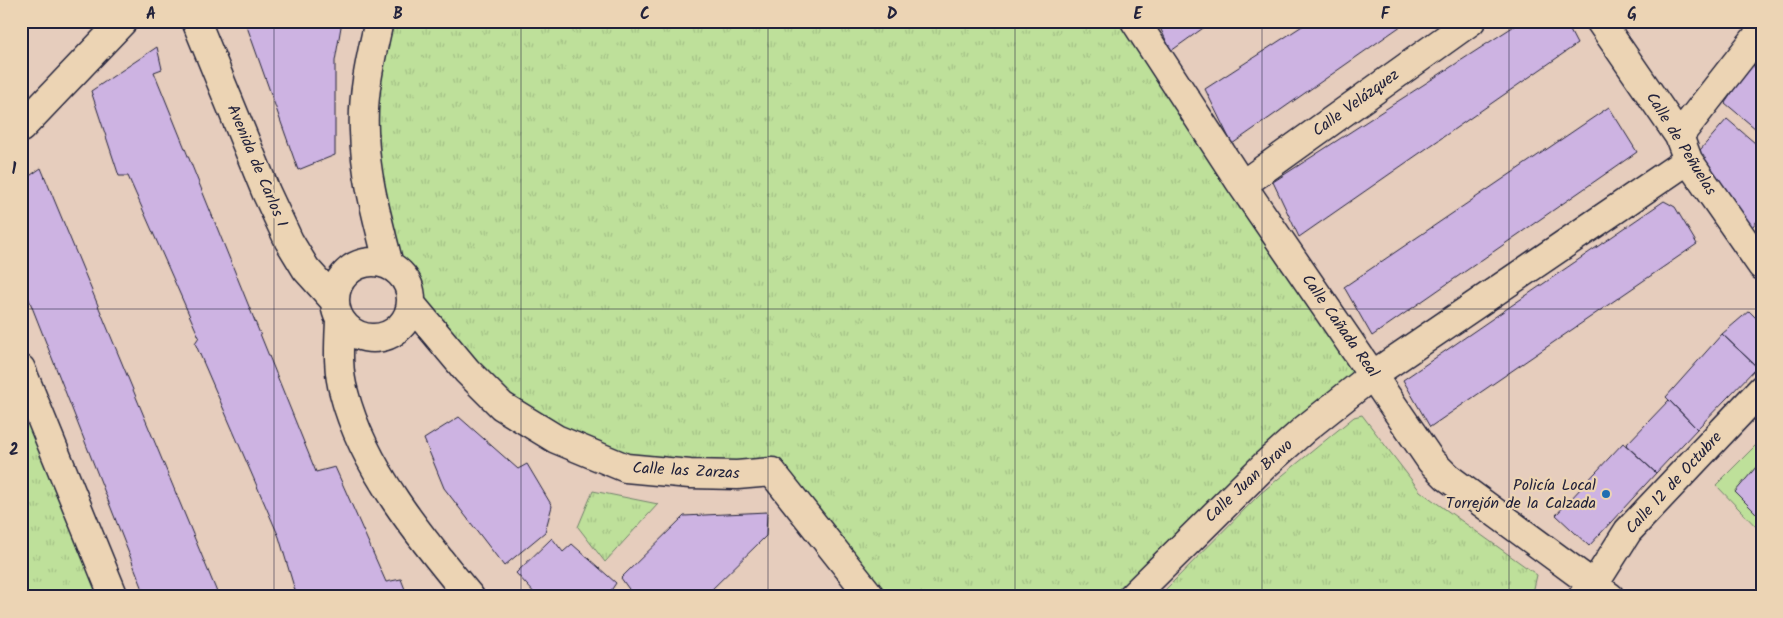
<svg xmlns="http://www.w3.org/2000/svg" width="1783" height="618" font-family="Kalam,sans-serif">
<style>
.grass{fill:url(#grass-tufts);stroke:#70816a}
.garden{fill:#bee09a;stroke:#70816a}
.building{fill:#cdb3e2;stroke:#22223b}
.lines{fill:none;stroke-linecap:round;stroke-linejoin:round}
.minor-casing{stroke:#22223b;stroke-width:31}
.minor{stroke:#ecd4b4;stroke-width:28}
.grid{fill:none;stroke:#22223b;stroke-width:1;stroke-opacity:0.55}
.poi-dot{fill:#1f6fb2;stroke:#ecd4b4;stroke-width:2}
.labels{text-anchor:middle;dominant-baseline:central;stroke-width:4.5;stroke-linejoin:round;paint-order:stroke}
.street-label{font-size:16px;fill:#22223b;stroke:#ecd4b4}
.poi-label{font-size:16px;fill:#22223b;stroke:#ecd4b4;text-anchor:end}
.neatline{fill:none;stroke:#22223b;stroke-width:2}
.grid-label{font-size:16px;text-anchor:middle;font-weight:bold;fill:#22223b}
</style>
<defs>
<pattern id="grass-tufts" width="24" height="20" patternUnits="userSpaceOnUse" patternTransform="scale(1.25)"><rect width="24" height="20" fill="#bee09a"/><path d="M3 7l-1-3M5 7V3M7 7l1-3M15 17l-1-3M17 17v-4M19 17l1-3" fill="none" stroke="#a3c086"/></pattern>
</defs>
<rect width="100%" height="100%" fill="#e6cdbd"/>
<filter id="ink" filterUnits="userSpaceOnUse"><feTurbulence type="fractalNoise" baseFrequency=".02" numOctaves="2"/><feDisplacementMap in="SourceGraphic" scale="10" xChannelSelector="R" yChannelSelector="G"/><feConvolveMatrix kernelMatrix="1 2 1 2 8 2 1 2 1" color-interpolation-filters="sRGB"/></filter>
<g filter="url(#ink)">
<!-- grass -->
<path class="grass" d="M379 21H1137L1374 374 1132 597H871L772 473 626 468 502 406 410 291 405 279 396 269 369 183Z
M21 385 107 597H21Z
M1362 415 1420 491 1537 575 1532 597H1158L1261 493 1354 417Z
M593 491 658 504 605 562 578 527Z"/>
<!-- garden -->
<path class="garden" d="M1762 439V533L1716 485Z"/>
<!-- building -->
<path class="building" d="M245 21H342L335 61V155L298 170Z
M1157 21H1213L1171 51Z
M1310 21H1408L1232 144 1205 89Z
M1522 21H1565L1577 44 1299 237 1273 182Z
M157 47 162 69 154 72 316 472 335 467 386 582 401 579 408 597H297L279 537 195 343 199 337 128 176H119L91 91Z
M1762 58V73L1754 67Z
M1752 63 1762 73V134L1725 103Z
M1609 107 1637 152 1372 336 1344 287Z
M1727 119 1762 149V215L1743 238 1694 157Z
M41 168 219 597H146L21 279V182Z
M1664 201 1675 207 1697 244 1430 427 1403 380Z
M1749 311 1762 324V361L1757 367 1722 334Z
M1722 334 1757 367 1697 429 1666 397Z
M1669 400 1697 429 1656 473 1626 445Z
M459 417 518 469 527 464 552 506 545 532 504 566 444 488 424 439Z
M1623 443 1656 473 1589 546 1556 515Z
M1762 460V519L1735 492Z
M767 512 766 536 704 597H626L631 592 621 578 684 516Z
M552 538 563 552 572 544 616 583 610 592 614 597H538L516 573Z"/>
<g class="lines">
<defs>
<path id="minor" d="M196 21 266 192 289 241 306 269 334 300
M379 21C371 57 362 94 364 131 365 176 378 221 389 265
M1135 21 1242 185 1431 461 1447 477 1610 597
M1600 21 1679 136 1688 160 1762 266
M21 128 123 21
M1679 136 1762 30
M1242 185 1471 21
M335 300a38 38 0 1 1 76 0a38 38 0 1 1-76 0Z
M411 304 467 371 502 406 556 439 626 468 690 474 737 475 772 472 871 597
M340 321C339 344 337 370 344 393 363 468 421 538 470 597
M21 369 114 597
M1583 596 1595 583 1628 531 1762 389
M1132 597 1266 464 1305 429 1374 374 1688 160"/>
</defs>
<!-- minor casing -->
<use href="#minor" class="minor-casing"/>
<!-- minor -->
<use href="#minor" class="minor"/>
</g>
</g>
<!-- grid -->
<path class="grid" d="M274 21V597M521 21V597M768 21V597M1015 21V597M1262 21V597M1509 21V597M21 309H1762"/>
<!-- markers -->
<circle class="poi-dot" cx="1606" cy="494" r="5"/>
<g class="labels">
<!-- street labels -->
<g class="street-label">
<text transform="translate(1356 103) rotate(-36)">Calle Velázquez</text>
<text transform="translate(1681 144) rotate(58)">Calle de Peñuelas</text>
<text transform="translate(257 166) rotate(67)">Avenida de Carlos I</text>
<text transform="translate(1340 326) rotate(55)">Calle Cañada Real</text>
<text transform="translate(686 471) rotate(3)">Calle las Zarzas</text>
<text transform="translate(1249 481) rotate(-43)">Calle Juan Bravo</text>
<text transform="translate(1674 483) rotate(-47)">Calle 12 de Octubre</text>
</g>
<!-- poi labels -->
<g class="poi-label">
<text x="1596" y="485">Policía Local<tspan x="1596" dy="18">Torrejón de la Calzada</tspan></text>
</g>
</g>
<!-- margin -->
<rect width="1783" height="618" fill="none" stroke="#ecd4b4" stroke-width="55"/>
<rect x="28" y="28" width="1728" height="562" class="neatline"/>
<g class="grid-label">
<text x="151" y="19">A</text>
<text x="398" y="19">B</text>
<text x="645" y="19">C</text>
<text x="892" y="19">D</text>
<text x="1138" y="19">E</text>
<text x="1385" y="19">F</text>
<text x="1632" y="19">G</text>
<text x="14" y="174">1</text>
<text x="14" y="455">2</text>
</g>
</svg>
